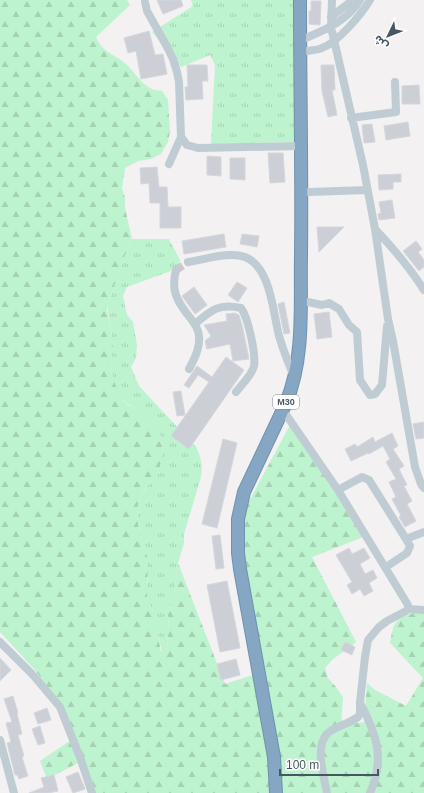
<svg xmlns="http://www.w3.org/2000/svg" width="424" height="793" font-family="Helvetica,'Noto Sans Arabic',sans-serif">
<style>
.grass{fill:url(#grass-tufts)}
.forest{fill:url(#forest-firs)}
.building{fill:#ccd0d6;stroke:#d4d7dd}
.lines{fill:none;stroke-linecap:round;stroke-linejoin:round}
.minor-tunnel{stroke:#c8cacd;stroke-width:8;stroke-dasharray:8 4;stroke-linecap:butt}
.highway-casing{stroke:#7092af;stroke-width:14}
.minor{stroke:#c0ccd3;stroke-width:8}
.highway{stroke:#85a7c3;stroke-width:12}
.labels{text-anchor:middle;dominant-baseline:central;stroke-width:3;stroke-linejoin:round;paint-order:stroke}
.shield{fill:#fff;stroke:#7e8990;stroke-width:1}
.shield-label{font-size:9px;font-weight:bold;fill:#475660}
</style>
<defs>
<pattern id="grass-tufts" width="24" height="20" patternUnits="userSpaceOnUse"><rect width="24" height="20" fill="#bdf3ce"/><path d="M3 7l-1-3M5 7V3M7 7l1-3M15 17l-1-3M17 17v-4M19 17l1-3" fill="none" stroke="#a4d2b3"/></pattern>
<pattern id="forest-firs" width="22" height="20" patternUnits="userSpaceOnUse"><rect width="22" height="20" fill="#bdf3ce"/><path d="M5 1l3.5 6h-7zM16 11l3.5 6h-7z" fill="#a4d2b3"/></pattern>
</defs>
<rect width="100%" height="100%" fill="#f3f1f1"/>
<!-- grass -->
<path class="grass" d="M191 0H297L298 142 211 144 215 65 210 55 181 67 152 32 193 6Z
M132 239H169L180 260 176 269 127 287 123 296 127 315 133 322 137 345 136 358 131 367 139 386 196 447 200 456 202 467 201 477 184 534V543L178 563 174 594 168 614 169 631 167 641 168 646 166 649 162 652 152 609 149 603 147 597V585L148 580 146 550 139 534 137 510 138 504 142 493 156 474 162 451V438L132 406C116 399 111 376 111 360 111 354 113 347 112 341 112 329 107 317 108 304L125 255Z"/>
<!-- forest -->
<path class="forest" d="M0 0H127L130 5 96 37C104 55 115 53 128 66 135 73 141 83 150 88 153 90 158 90 162 91L168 100 170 131 168 142 161 154 151 159 138 161 125 168 122 188 125 198V208L132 239 125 255 108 304 107 310 113 343 111 367 115 384 123 400 127 404 139 410 159 432 162 438V458L159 469 150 484 145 488 142 493 138 504 137 510 139 534 146 550 148 563 147 597 149 603 154 614 161 652 166 649 168 646 167 641 169 631 168 614 174 594 178 563 225 684 262 672 259 662 239 520 291 423 366 536 312 557 356 642 332 660 325 668 328 678 336 687 343 697 341 726 364 722 367 683 375 690 406 706 423 678 390 643C391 638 392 629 395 624 401 615 414 612 424 612V793H90L80 762 47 779 40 761 74 738 61 706 35 670 0 632Z"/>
<!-- building -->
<path class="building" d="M157 0H181L183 6 163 14Z
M311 1H321L320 25 309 24V11H311Z
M149 31 155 55 163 54 167 74 141 79 136 51 128 53 124 38Z
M187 65H207L208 81H202L203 99 186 100 185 87H188Z
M321 65H334L335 90H332L337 115 328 117 322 91Z
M419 85 420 104H402V86Z
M408 122 410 136 386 140 384 126Z
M372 124 375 142 364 143 362 125Z
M268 153H283L285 182 270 183Z
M207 156 221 157V176L207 175Z
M230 158H245V180L230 179Z
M157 167 159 187H167L168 207H181V228H160V203H150L149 183 141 184 140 168Z
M401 174V182H393V189L379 190 378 175Z
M392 200 395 218 379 220 378 214 381 213 379 202Z
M317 227H344L319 252Z
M224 234 226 247 184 254 182 241Z
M242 234 259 236 257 247 240 244Z
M416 241 422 249 418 252 424 260V267L419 271 403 251Z
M237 282 247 288 238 302 228 295Z
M194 287 207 305 195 314 182 296Z
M284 302 290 333 284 334 278 304Z
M329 312 332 337 317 339 314 314Z
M235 313 239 315 243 329 249 359 233 361 230 344 207 349 205 341 211 336 204 325 227 321 226 314Z
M226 357 244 370 189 449 171 436 209 382 198 375 189 388 184 385 197 366 212 377Z
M181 391 185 415 177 416 173 392Z
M424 422V438L416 439 413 424Z
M392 433 398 446 393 449 404 466 399 469 407 485 404 486 412 501 407 504 416 521 405 527 399 517 401 516 392 499 396 497 389 482 396 479 386 462 390 459 383 446 369 454 368 453 351 461 345 449 355 444 357 447 373 437 375 442Z
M223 439 237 443 217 528 202 524Z
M220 535 224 568 216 569 212 536Z
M349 548 352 554 364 548 370 558 360 564 365 574 373 570 377 578 369 583 373 591 364 596 360 589 352 594 347 585 352 582 336 555Z
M227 581 240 648 220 652 207 585Z
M345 642 355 647 352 655 341 650Z
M0 658 11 670 0 681Z
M236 659 240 675 221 680 217 664Z
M13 696 18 713 17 714 22 734 18 735 24 756 22 757 28 776 19 779 17 775H15L7 743 11 742 6 723 12 722 4 699Z
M47 708 51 720 38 724 34 713Z
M40 726 45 743 38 745 32 729Z
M78 772 85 789 73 793 66 777Z
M54 775 58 791 48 793H29L44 787 41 778Z"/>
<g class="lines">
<!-- minor-tunnel -->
<path class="minor-tunnel" d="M176 270 188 262"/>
<defs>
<path id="highway" d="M276 793 274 757 240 569 238 553V519L244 492 286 403C305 357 300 305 301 256 302 170 300 85 300 0"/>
</defs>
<!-- highway casing -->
<use href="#highway" class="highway-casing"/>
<!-- minor -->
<path class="minor" d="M332 0 331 27 363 165 375 229 388 319 393 341 415 467 421 484 424 488
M145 2 147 11 166 45 173 59 177 72 179 82 181 137 187 145 198 148 301 146
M331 17 353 0
M306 38C327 29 348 20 360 0
M307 51C312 50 318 50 322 48 338 42 361 15 370 0
M351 118 396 112 395 82
M169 164 181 137
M309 192 367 190
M375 229C393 248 410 268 424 290
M188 262C204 260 229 251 245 257 271 267 273 313 279 336 283 349 288 363 294 376
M176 270C171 289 176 300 188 315 192 320 196 325 198 331 202 344 195 358 189 369
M308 302 322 305 329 303 339 309 349 325 357 332 360 380 370 395 375 394 382 385 387 326
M195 324C211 310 219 303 241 308 248 317 256 354 254 366 252 375 242 384 236 392
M287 416 338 490 408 605V609L406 611 387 621 379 627 368 640 365 657 360 702V713L358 717C349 724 336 726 328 733 314 745 324 777 327 793
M338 490 362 477 369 480 406 539 424 532
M386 567 407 553 410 546 406 539
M408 609 424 610
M0 642 33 675 60 707 81 760 92 793
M360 703C377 734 385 760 370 793
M0 740 14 793"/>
<!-- highway -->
<use href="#highway" class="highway"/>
</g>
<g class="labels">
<!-- shield labels -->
<rect class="shield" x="273" y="395" width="26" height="14" rx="3"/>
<g class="shield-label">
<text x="286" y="402">M30</text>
</g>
</g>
<!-- north arrow -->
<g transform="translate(388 36) rotate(227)" stroke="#ffffff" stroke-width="3" paint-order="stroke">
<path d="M0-3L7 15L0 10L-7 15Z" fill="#475660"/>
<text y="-6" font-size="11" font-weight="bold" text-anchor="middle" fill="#475660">ش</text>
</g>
<!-- scale -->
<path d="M280 769v6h98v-6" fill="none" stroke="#475660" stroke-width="2"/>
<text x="286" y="769" font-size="12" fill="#475660" stroke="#ffffff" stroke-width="3" paint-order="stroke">100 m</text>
</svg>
